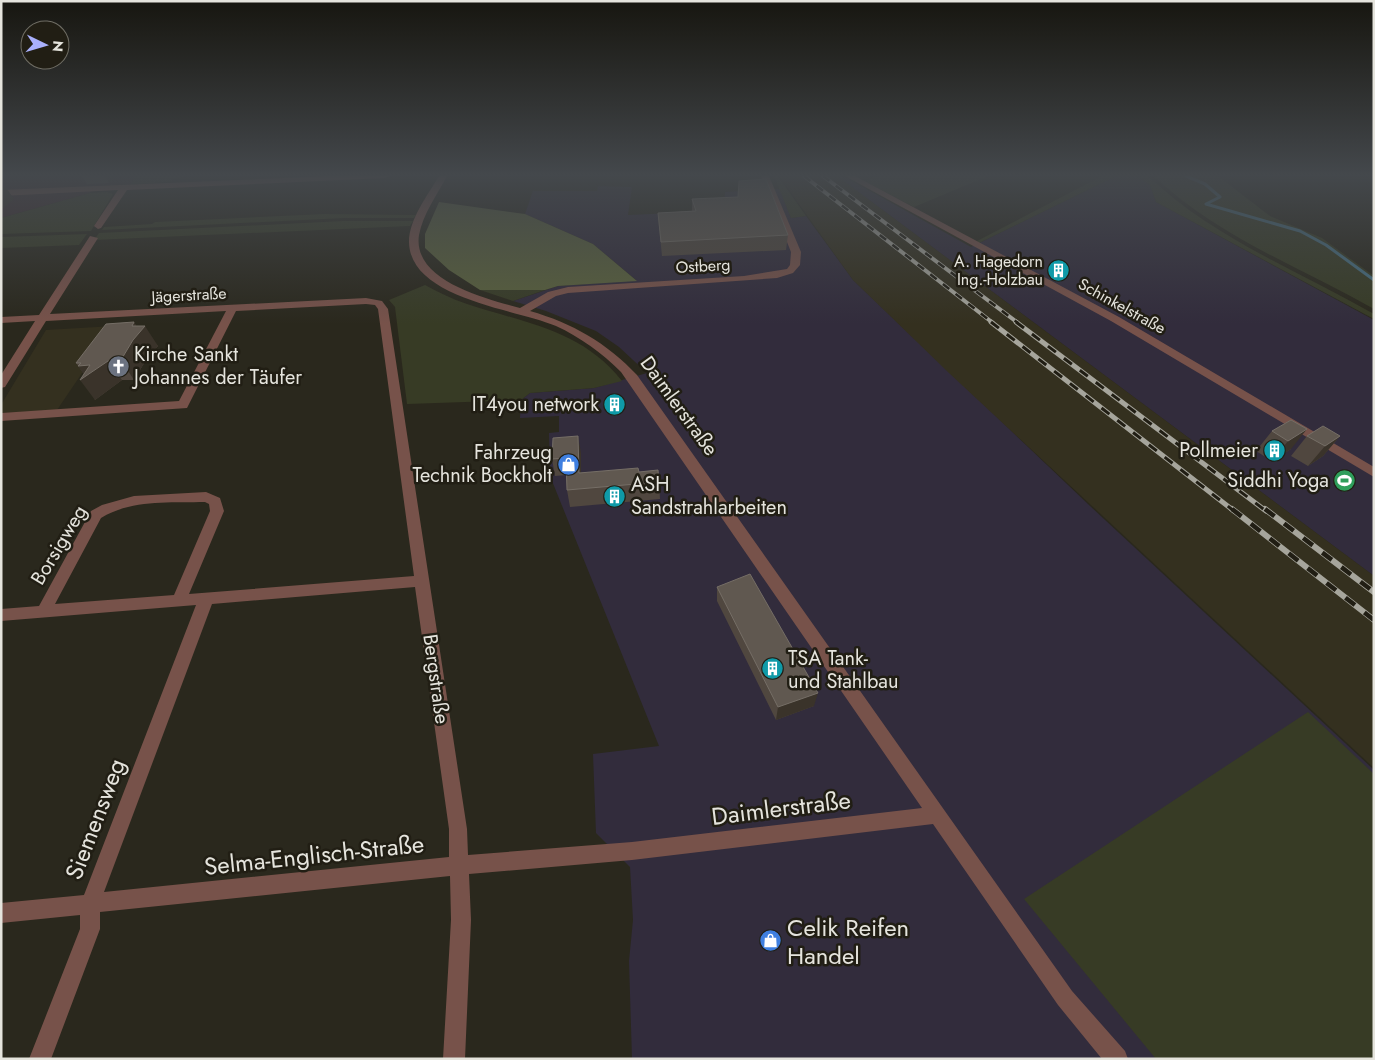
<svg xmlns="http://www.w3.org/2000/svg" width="1375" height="1060" font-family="Jost,sans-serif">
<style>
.commercial{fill:#3c292e}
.industrial{fill:#322c3c}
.built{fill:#34301f}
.green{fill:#373b25}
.forest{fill:#59603c}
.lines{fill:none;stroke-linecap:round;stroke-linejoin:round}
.stream{stroke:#476f82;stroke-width:3}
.minor{fill:#77524a;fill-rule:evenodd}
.tertiary{fill:#77524a;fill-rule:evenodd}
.rail-far2-casing{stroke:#a6a59c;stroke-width:4}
.rail-far1-casing{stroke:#a6a59c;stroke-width:5}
.rail-casing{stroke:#a6a59c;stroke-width:6}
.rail-far2{stroke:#211e14;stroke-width:2.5;stroke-dasharray:8;stroke-linecap:butt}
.rail-far1{stroke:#211e14;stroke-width:3;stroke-dasharray:10;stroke-linecap:butt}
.rail{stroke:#211e14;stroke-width:4.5;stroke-dasharray:12;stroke-linecap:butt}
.wall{fill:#50473f}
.shaded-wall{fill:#3a332a}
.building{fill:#605850;stroke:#756e66}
.labels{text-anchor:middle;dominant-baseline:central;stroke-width:5;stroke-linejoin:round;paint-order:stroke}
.far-poi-label{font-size:16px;fill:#e5e4dd;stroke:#211e14;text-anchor:end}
.far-street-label{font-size:16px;fill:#e5e4dd;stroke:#211e14}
.poi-label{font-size:20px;fill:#e5e4dd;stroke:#211e14;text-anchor:end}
.street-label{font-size:20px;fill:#e5e4dd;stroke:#211e14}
.near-street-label{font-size:24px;fill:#e5e4dd;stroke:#211e14}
.near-poi-label{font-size:24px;fill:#e5e4dd;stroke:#211e14;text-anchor:start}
</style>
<rect width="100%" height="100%" fill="#2a281d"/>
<!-- commercial -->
<path class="commercial" d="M1 176H136L131 184 96 186 90 193 1 218Z"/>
<!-- industrial -->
<path class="industrial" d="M837 176H843L971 247 1116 176H1138L1150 185 1156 202 1374 320V576Z
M598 186 632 187 628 215 724 211 725 192 780 189 791 218 806 216 853 280 1090 506 1374 770V1059H632L629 961 633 920 630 867 596 833 593 754 659 746 550 476 549 433 559 432V416L520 418 521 400 530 393 594 388 647 373 619 347 596 331 546 311 513 301 558 286 636 280 593 244 525 214 533 191H597Z"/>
<!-- built -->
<path class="built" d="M779 176H837L1374 576V768L949 373 853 280Z
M114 326 57 410 1 413V405L46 330Z"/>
<!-- green -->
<path class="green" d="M136 176H185L173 179 170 182 131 184Z
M774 176H778L806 216 791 218Z
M878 176H988L914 207 864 181Z
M1102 176H1116L979 243 977 241Z
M1138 176H1148C1212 237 1298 271 1374 314V319L1156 202 1150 185Z
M1154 176H1218L1270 216 1322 238 1374 276V309C1300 267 1216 236 1154 176Z
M107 192 113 194 91 231 1 234V218L90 193Z
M324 214 416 215 414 218H344L102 230 104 227 152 224 155 222Z
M343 221H413L410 226 94 240 99 233Z
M87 234 79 245 1 248V237Z
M425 285C438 292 452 299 467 304 524 323 581 329 622 381L594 388 530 393 521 400 407 404 395 307 389 300Z
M480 290H545L513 301Z
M1308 712 1374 774V1059H1156L1024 899Z"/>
<!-- forest -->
<path class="forest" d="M439 202 525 214 593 244 637 281 558 286 545 290H480L449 270 425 248V234Z"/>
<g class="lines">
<!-- stream -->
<path class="stream" d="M1186 176 1205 184 1220 197 1206 204 1300 231 1326 245 1374 280"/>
<!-- minor -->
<path class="minor" d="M330 176H389L385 178 127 190 101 228 98 229 94 226 118 190 1 196V190Z
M439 176H447C437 195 423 214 419 235 412 281 487 299 520 308L548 292 568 287 744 276 787 269 790 265 791 252 761 176H769L801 252 800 265 793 273 777 278 568 293 556 296 530 311C572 323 607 343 637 375L1072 991 1125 1051 1128 1059H1102L1058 1005 933 824 632 860 469 874 471 920 465 1059H443L451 920 450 876 100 912V929L51 1059H29L80 929V915L1 923V903L84 895 196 605 1 621V609L39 606 91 511 102 505 134 496 206 492 220 498 224 511 189 594 414 576 378 309 375 305 366 304 236 311 187 408 1 421V413L179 401 226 311 46 321 5 387 1 388V375L35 321 1 323V317L39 315 90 236 98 238 50 314 366 298 382 301 388 309 467 829 468 855 632 842 922 808 621 372C602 353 580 337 556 326 516 309 410 299 409 242 409 219 428 195 439 176ZM205 502 209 504 210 511 174 595 55 604 101 518C132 499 169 503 205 502ZM415 587 449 829V857L104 892 212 604Z"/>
<!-- tertiary -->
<path class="tertiary" d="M845 176H855L1119 317 1374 467V477L1111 321Z"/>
<defs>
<path id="rail-far2" d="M804 176 993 323
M823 176 1018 323"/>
<path id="rail-far1" d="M991 322 1234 511
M1016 322 1266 511"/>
<path id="rail" d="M1232 509 1374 620
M1265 509 1374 592"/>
</defs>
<!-- rail-far2 casing -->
<use href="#rail-far2" class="rail-far2-casing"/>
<!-- rail-far1 casing -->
<use href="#rail-far1" class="rail-far1-casing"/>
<!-- rail casing -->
<use href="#rail" class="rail-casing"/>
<!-- rail-far2 -->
<use href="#rail-far2" class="rail-far2"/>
<!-- rail-far1 -->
<use href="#rail-far1" class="rail-far1"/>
<!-- rail -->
<use href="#rail" class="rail"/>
</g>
<!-- wall -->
<path class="wall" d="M82 176H116L109 183 87 184Z
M692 199 788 235 786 250 662 256 659 227 658 213 692 211Z
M134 322 136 326 158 346 146 360 134 380H122L95 400 84 374 76 363Z
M1291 420V449L1272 461 1256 451 1272 431Z
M1307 436H1340L1323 456 1308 466 1291 456Z
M581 453V473L639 472 659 482 660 499 570 507 567 490 566 475 555 476 552 459Z
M717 587 814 706 776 720 717 601Z"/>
<!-- shaded-wall -->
<path class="shaded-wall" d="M105 176H116L109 183Z
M5 186 14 199 1 210V188Z
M134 322 140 332 145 326 158 346 146 360 134 380 121 360 132 326Z
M108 361 122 380 95 400 80 380 85 376 78 366Z
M1307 429 1291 449 1272 461 1288 441Z
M578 436 581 453V489L579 473Z
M1340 436 1323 456 1308 466 1325 446Z
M818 693 814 706 776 720 778 707Z"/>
<!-- building -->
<path class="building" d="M766 179 788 235 661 242 658 213 696 211 692 199 738 197 739 181Z
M134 322 132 326H145L133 340 121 360 108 361 80 380 90 365 78 366 81 363H76L106 324Z
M1291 420 1307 429 1288 441 1272 431Z
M1323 426 1340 436 1325 446 1307 436Z
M578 436 579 473 638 468 639 472 658 470 659 482 567 490 566 458 552 459 553 438Z
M750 574 818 693 778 707 717 587Z"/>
<!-- sky -->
<linearGradient id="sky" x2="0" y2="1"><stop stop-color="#171610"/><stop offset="0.54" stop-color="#44484c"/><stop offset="1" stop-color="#44484c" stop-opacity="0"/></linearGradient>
<rect width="1375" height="324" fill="url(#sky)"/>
<!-- icons -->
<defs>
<symbol id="building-disc" viewBox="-11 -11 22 22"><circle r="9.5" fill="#0f9aa8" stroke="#211e14"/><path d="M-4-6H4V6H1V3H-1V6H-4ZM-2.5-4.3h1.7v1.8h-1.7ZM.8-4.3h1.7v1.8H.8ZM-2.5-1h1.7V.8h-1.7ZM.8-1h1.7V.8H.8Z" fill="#fff"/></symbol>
<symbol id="church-disc" viewBox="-11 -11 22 22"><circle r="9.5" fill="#6b7280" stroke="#211e14"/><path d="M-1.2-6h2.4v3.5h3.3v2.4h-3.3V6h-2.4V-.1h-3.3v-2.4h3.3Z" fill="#fff"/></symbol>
<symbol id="shop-disc" viewBox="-11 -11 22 22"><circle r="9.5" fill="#3f7fe0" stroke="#211e14"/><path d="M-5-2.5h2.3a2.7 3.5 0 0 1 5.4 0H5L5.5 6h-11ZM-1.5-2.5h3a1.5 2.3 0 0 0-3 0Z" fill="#fff"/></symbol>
<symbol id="stadium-disc" viewBox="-11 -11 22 22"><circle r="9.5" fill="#2e9e5b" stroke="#211e14"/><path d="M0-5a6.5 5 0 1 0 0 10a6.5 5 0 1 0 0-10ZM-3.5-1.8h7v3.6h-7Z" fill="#fff"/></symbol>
</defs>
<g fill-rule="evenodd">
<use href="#building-disc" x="1046" y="258" width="25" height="25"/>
<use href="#church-disc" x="106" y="354" width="25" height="25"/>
<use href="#building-disc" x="602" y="392" width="25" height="25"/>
<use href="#building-disc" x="1262" y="438" width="25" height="25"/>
<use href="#shop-disc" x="556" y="452" width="25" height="25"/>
<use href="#stadium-disc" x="1332" y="468" width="25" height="25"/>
<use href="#building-disc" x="602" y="484" width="25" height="25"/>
<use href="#building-disc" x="760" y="656" width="25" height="25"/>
<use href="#shop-disc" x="758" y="928" width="25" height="25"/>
</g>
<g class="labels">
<!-- far-poi labels -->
<g class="far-poi-label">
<text x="1043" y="261">A. Hagedorn<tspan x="1043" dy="18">Ing.-Holzbau</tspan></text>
</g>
<!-- far-street labels -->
<g class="far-street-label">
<text transform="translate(703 266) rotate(-3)">Ostberg</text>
<text transform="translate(189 295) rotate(-3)">Jägerstraße</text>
<text transform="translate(1122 306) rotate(29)">Schinkelstraße</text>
</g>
<!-- poi labels -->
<g class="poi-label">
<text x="134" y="354" text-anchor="start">Kirche Sankt<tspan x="134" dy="23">Johannes der Täufer</tspan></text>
<text x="599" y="404">IT4you network</text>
<text x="1258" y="450">Pollmeier</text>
<text x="552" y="452">Fahrzeug<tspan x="552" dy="23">Technik Bockholt</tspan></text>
<text x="1329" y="480">Siddhi Yoga</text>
<text x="631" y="484" text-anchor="start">ASH<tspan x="631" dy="23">Sandstrahlarbeiten</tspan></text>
<text x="788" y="658" text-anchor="start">TSA Tank-<tspan x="788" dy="23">und Stahlbau</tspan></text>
</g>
<!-- street labels -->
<g class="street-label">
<text transform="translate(679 406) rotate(54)">Daimlerstraße</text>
<text transform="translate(59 545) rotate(-59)">Borsigweg</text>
<text transform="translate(436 679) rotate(82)">Bergstraße</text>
</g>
<!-- near-street labels -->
<g class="near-street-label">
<text transform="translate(781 808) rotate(-7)">Daimlerstraße</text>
<text transform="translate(95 819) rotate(-69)">Siemensweg</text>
<text transform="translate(314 855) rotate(-6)">Selma-Englisch-Straße</text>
</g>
<!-- near-poi labels -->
<g class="near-poi-label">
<text x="787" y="927">Celik Reifen<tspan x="787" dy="28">Handel</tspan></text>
</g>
</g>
<!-- border -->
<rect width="1375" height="1060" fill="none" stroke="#e5e4dd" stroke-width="5"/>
<!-- north arrow -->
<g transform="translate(45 45) rotate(95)"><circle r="24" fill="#211e14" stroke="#6f6d64"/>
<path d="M0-4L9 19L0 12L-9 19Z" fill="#a9b0fc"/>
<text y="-8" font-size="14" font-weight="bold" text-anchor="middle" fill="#e5e4dd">N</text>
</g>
</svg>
